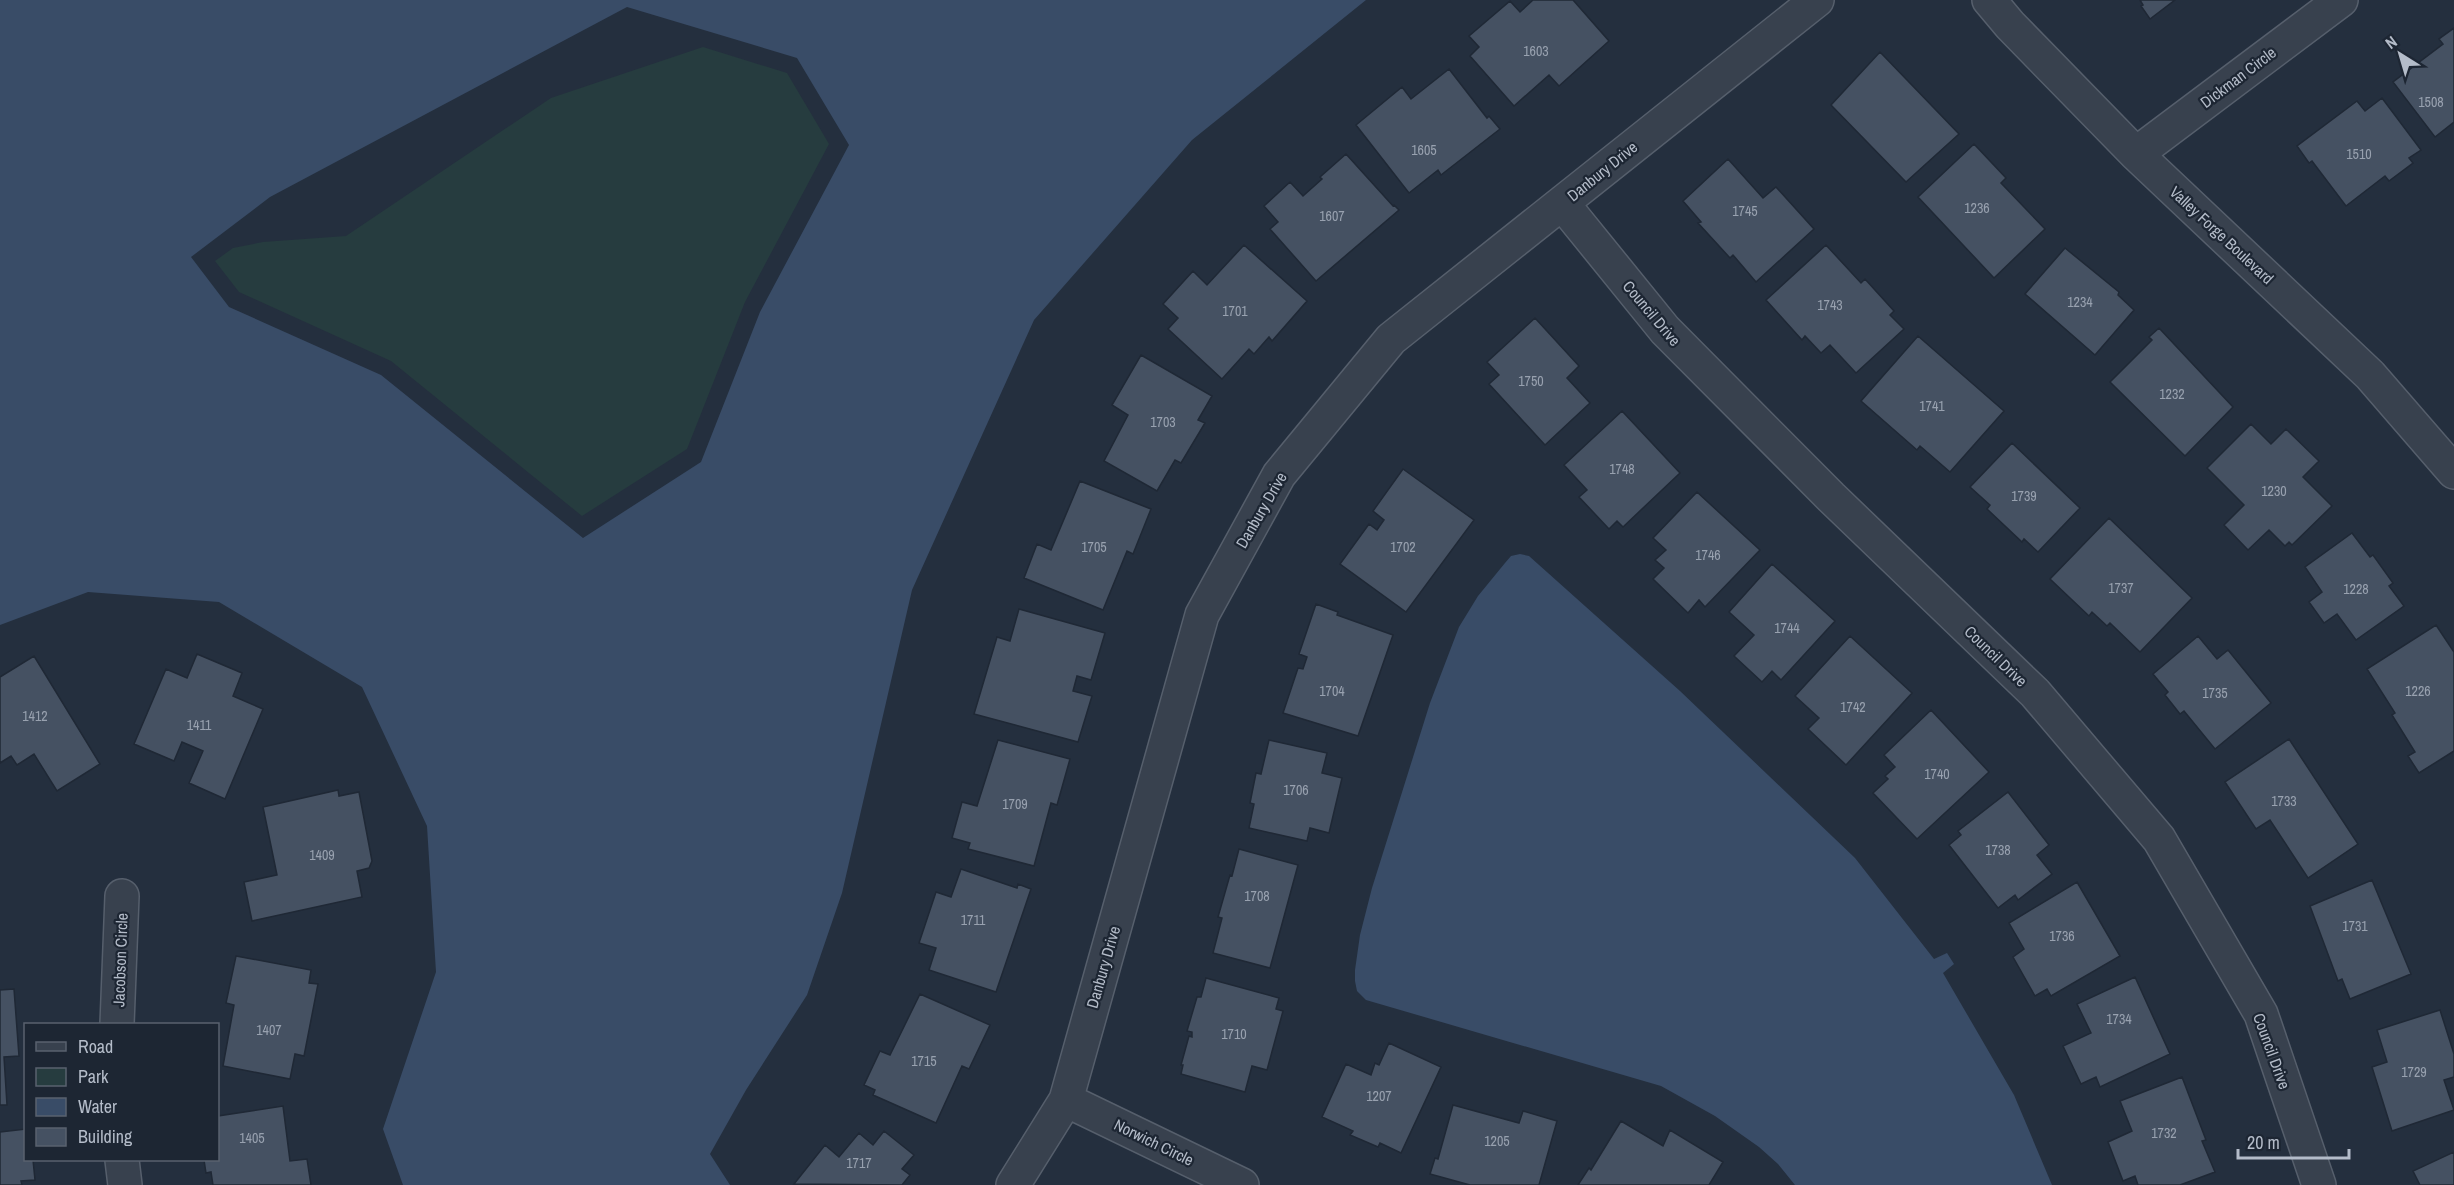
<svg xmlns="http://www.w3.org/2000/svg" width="2454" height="1185" font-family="'Archivo Narrow',sans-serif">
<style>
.green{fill:#263c3f}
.water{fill:#394c67;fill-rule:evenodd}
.building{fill:#455162;stroke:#1f2835;stroke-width:1.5}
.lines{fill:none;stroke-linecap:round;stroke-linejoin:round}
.minor-casing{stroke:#565f6c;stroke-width:36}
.minor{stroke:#38414e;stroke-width:33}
.labels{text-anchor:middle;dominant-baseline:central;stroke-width:4.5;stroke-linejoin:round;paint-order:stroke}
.number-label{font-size:14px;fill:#98a1af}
.street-label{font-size:16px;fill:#b4bcc9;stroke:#1d2633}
</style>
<rect width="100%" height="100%" fill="#242f3e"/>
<!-- green -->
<path class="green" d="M703 47 787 73 829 144 745 302 687 449 582 516 391 361 239 292 215 261 233 248 263 242 346 236 551 98Z"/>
<!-- water -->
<path class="water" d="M0 0H1366L1192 140 1034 320 912 590 842 893 807 995 746 1090 710 1154 730 1185H403L383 1129 436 972 427 826 362 687 219 602 88 592 0 625ZM627 7 797 58 849 145 760 312 701 462 583 538 381 375 229 307 191 257 270 197Z
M1520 554 1529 556 1680 691 1855 858 1934 959 1947 953 1954 964 1943 973 2014 1095 2052 1185H1795L1778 1164 1759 1147 1715 1116 1661 1086 1366 1000 1357 991 1355 981V970L1360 935 1372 888 1430 703 1459 627 1478 596 1505 563 1511 556Z"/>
<!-- building -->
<path class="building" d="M1533 0H1573L1609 41 1559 86 1549 75 1514 106 1470 56 1479 47 1469 36 1510 1 1520 12Z
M2140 0H2175L2150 19 2141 6 2143 5Z
M2454 28V122L2435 137 2393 82 2443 44 2439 39Z
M1880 52 1959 134 1906 182 1831 105Z
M1449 69 1487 118 1489 116 1500 129 1441 175 1438 170 1409 193 1356 125 1402 87 1411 99Z
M2382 98 2421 150 2409 158 2413 163 2389 181 2385 176 2346 206 2312 161 2309 163 2297 146 2357 101 2365 111Z
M1974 144 2006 178 2001 183 2045 229 1994 278 1918 197Z
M1346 154 1393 206 1394 205 1399 210 1316 281 1270 229 1278 222 1264 206 1290 182 1303 196 1322 179 1320 177Z
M1728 159 1763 198 1776 187 1814 229 1756 282 1733 255 1730 258 1698 223 1701 222 1683 201Z
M1244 245 1307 301 1272 341 1269 337 1254 354 1249 349 1222 379 1168 329 1178 318 1163 304 1193 271 1207 285Z
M1826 245 1861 283 1865 279 1894 311 1890 315 1904 329 1856 373 1830 345 1821 353 1805 336 1802 340 1766 300Z
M2065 248 2119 292 2118 295 2134 310 2095 355 2025 294Z
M1535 318 1579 366 1567 378 1590 403 1545 445 1489 384 1499 375 1487 362Z
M2159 328 2233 407 2185 456 2110 382 2152 340 2149 337Z
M1918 336 2004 411 1950 472 1920 446 1917 450 1861 401Z
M1141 355 1212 396 1198 420 1205 423 1181 463 1175 460 1157 491 1104 461 1128 415 1112 405Z
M1622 411 1680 473 1623 527 1617 521 1609 529 1579 497 1587 490 1564 465Z
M2251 424 2271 444 2286 429 2319 461 2303 477 2332 506 2292 545 2289 542 2285 546 2269 530 2248 550 2224 525 2244 505 2207 468Z
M2012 443 2080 508 2038 552 2024 539 2022 542 1987 509 1990 505 1970 487Z
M1403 469 1474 520 1406 612 1340 564 1369 524 1377 530 1384 520 1373 511Z
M1080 481 1151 509 1133 554 1127 551 1103 610 1024 578 1037 544 1051 550Z
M1697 492 1760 550 1705 607 1699 600 1688 613 1653 579 1664 568 1655 560 1666 550 1653 538Z
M2109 518 2192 598 2140 652 2110 623 2107 626 2092 612 2089 616 2050 579Z
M2352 533 2370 557 2373 555 2393 583 2389 586 2404 606 2356 640 2337 614 2324 623 2309 602 2322 592 2305 567Z
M1772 564 1835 621 1781 680 1772 671 1762 682 1734 656 1754 635 1729 612Z
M1316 604 1338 612 1337 615 1393 635 1358 736 1283 713 1298 668 1303 669 1307 657 1299 654Z
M1019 609 1105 633 1091 680 1077 676 1073 691 1092 696 1078 742 974 714 997 637 1010 641Z
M2436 625 2454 652V751L2419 773 2408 756 2415 752 2392 715 2395 713 2367 669Z
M1850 636 1912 693 1846 765 1808 729 1819 718 1795 696Z
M2198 636 2217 659 2228 650 2271 703 2215 749 2184 711 2180 714 2165 695 2168 692 2153 674Z
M197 654 242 673 233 696 263 709 225 799 189 783 203 751 182 742 174 761 134 744 166 669 187 678Z
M34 656 100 764 57 791 34 754 17 765 11 756 0 763V677Z
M1931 710 1989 772 1917 839 1873 793 1888 779 1885 776 1895 767 1884 755Z
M2289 739 2358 844 2308 878 2270 820 2256 829 2225 782Z
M998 740 1070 759 1057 805 1051 803 1034 866 968 849 970 843 952 838 962 802 977 806Z
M1269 740 1327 753 1322 773 1342 778 1329 833 1310 828 1307 841 1249 828 1254 804 1250 803 1256 773 1261 774Z
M338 790 339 796 359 792 372 861 369 868 357 871 362 897 252 921 244 882 277 875 263 807Z
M2008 792 2049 845 2037 855 2052 874 2018 900 2015 895 1998 908 1949 845 1961 835 1958 831Z
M1239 849 1298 865 1270 968 1213 953 1222 918 1218 917 1230 875 1232 876Z
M961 869 1017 888 1018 884 1031 889 996 992 929 970 936 948 919 943 936 892 951 897Z
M2372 880 2411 974 2350 999 2342 979 2338 981 2310 906Z
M2077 882 2120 956 2051 996 2047 989 2035 996 2013 957 2024 949 2009 923Z
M236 956 311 970 309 983 318 984 304 1056 295 1054 290 1079 223 1066 234 1005 226 1003Z
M2135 977 2170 1054 2100 1087 2096 1077 2081 1084 2063 1046 2091 1033 2077 1004Z
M1206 978 1279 998 1276 1009 1283 1011 1267 1070 1252 1066 1245 1092 1181 1074 1183 1065H1181L1189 1036 1192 1037V1032L1187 1031 1197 997H1201Z
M14 989 19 1056 4 1057 7 1105H0V990Z
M920 994 990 1025 969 1069 962 1066 936 1123 873 1095 875 1090 864 1085 880 1051 890 1055Z
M2440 1010 2454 1054V1077L2444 1080 2454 1110 2392 1131 2372 1067 2387 1062 2377 1030Z
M1389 1043 1441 1067 1401 1153 1380 1143 1378 1147 1350 1135 1353 1131 1322 1117 1346 1064 1371 1075 1375 1063 1379 1065Z
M2182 1077 2206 1140 2202 1141 2215 1172 2180 1185H2138L2135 1176 2123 1181 2108 1142 2132 1131 2120 1101Z
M1453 1105 1519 1123 1523 1111 1557 1121 1539 1185H1470L1430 1174 1435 1158 1438 1159Z
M283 1106 290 1161 307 1159 311 1185H213L211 1172 206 1173 204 1160H218V1116Z
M1621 1121 1663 1146 1670 1130 1723 1162 1709 1185H1578L1589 1168 1591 1170Z
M26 1129V1160H33L35 1180 21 1181 22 1185H0V1132Z
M884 1131 914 1155 902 1169 910 1175 902 1185 794 1184 825 1145 839 1157 859 1133 873 1145Z
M2454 1152V1185H2420L2413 1171Z"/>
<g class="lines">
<defs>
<path id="minor" d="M1989 0 2010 25 2136 154 2370 375 2454 472
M2136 154 2341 0
M1562 203 1665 330 1831 497 2035 693 2159 839 2261 1014 2319 1185
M117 1024 122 896
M1066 1100 1242 1185
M122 1160 125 1185
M1013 1185 1066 1100 1202 615 1279 475 1391 339 1817 0"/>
</defs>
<!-- minor casing -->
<use href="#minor" class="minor-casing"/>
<!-- minor -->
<use href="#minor" class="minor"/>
</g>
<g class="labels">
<!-- number labels -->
<g class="number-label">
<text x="1536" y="51">1603</text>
<text x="2431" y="102">1508</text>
<text x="1424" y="150">1605</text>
<text x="2359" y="154">1510</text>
<text x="1977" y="208">1236</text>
<text x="1745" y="211">1745</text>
<text x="1332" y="216">1607</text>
<text x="2080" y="302">1234</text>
<text x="1830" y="305">1743</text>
<text x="1235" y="311">1701</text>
<text x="1531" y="381">1750</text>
<text x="2172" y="394">1232</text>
<text x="1932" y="406">1741</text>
<text x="1163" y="422">1703</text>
<text x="1622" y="469">1748</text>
<text x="2274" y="491">1230</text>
<text x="2024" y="496">1739</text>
<text x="1094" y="547">1705</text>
<text x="1403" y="547">1702</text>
<text x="1708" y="555">1746</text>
<text x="2121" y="588">1737</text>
<text x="2356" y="589">1228</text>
<text x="1787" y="628">1744</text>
<text x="1332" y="691">1704</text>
<text x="2418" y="691">1226</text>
<text x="2215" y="693">1735</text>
<text x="1853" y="707">1742</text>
<text x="35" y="716">1412</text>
<text x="199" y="725">1411</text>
<text x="1937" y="774">1740</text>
<text x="1296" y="790">1706</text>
<text x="2284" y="801">1733</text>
<text x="1015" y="804">1709</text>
<text x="1998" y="850">1738</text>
<text x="322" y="855">1409</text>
<text x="1257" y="896">1708</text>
<text x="973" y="920">1711</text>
<text x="2355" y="926">1731</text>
<text x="2062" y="936">1736</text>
<text x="2119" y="1019">1734</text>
<text x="269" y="1030">1407</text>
<text x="1234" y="1034">1710</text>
<text x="924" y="1061">1715</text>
<text x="2414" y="1072">1729</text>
<text x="1379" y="1096">1207</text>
<text x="2164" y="1133">1732</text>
<text x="252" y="1138">1405</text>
<text x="1497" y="1141">1205</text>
<text x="859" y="1163">1717</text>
</g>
<!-- street labels -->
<g class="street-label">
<text transform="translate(2238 77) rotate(-37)">Dickman Circle</text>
<text transform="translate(1602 171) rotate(-39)">Danbury Drive</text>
<text transform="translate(2222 235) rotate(43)">Valley Forge Boulevard</text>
<text transform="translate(1652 313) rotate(50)">Council Drive</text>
<text transform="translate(1261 510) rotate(-60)">Danbury Drive</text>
<text transform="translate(1996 656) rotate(44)">Council Drive</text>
<text transform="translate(120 960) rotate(-88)">Jacobson Circle</text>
<text transform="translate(1103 967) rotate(-74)">Danbury Drive</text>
<text transform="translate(2272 1051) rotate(70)">Council Drive</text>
<text transform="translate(1154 1142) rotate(26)">Norwich Circle</text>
</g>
</g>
<!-- legend -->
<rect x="24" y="1023" width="195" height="138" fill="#1d2633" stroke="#59626f" stroke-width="1.5"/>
<rect x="36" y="1042" width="30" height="9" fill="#38414e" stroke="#59626f" stroke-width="1.5"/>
<text x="78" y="1053" font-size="18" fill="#b4bcc9">Road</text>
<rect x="36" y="1068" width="30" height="18" fill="#263c3f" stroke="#59626f" stroke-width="1.5"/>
<text x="78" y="1083" font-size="18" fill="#b4bcc9">Park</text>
<rect x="36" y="1098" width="30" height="18" fill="#394c67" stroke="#59626f" stroke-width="1.5"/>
<text x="78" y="1113" font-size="18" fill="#b4bcc9">Water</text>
<rect x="36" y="1128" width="30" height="18" fill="#455162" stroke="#59626f" stroke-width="1.5"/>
<text x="78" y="1143" font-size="18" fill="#b4bcc9">Building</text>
<!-- north arrow -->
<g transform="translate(2400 54) rotate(323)" stroke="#1d2633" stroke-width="4.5" paint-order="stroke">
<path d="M0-4.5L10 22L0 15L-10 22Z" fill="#b4bcc9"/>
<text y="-9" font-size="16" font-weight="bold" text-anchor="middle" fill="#b4bcc9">N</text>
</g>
<!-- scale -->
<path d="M2238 1149v9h111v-9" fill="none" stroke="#b4bcc9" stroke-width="3"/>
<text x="2247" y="1149" font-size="18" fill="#b4bcc9" stroke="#1d2633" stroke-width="4.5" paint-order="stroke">20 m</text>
</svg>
